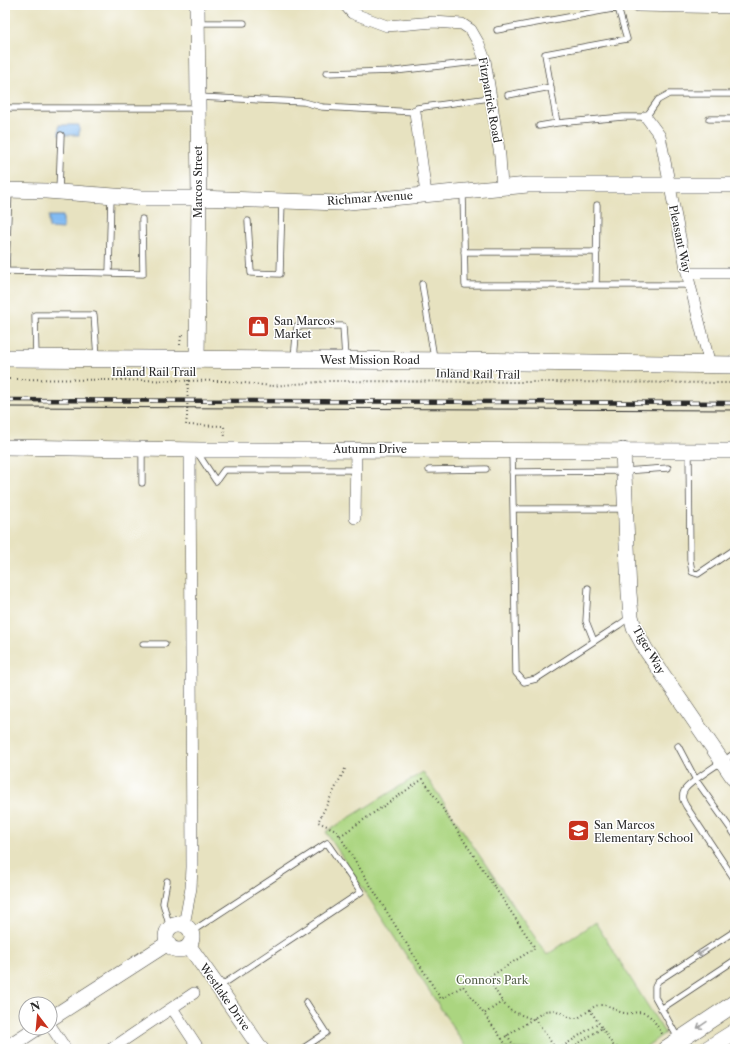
<svg xmlns="http://www.w3.org/2000/svg" width="740" height="1054" font-family="'Libre Caslon Text',serif">
<style>
.green{fill:#abd580;stroke:#6b8056}
.water{fill:#82bbf3;stroke:#56738f}
.lines{fill:none;stroke-linecap:round;stroke-linejoin:round}
.lane-casing{stroke:#474641;stroke-width:7}
.street-casing{stroke:#474641;stroke-width:12}
.secondary-casing{stroke:#474641;stroke-width:16}
.primary-casing{stroke:#474641;stroke-width:18}
.path{stroke:#474641;stroke-width:2;stroke-dasharray:1 3;stroke-linecap:butt}
.lane{stroke:#fff;stroke-width:5.5}
.street{stroke:#fff;stroke-width:11}
.secondary{stroke:#fff;stroke-width:15}
.primary{stroke:#fff;stroke-width:17}
.tram{stroke:#2b2b2b;stroke-width:1}
.rail-casing{stroke:#2b2b2b;stroke-width:4.5}
.rail{stroke:#fff;stroke-width:3;stroke-dasharray:9;stroke-linecap:butt}
.oneway{stroke:#a0a0a0}
.labels{text-anchor:middle;dominant-baseline:central;stroke-width:3;stroke-linejoin:round;paint-order:stroke}
.street-label{font-size:11px;fill:#2b2b2b;stroke:#fff}
.poi-label{font-size:11px;fill:#2b2b2b;stroke:#fff;text-anchor:start}
.park-label{font-size:11px;fill:#515e44;stroke:#fff}
</style>
<rect width="100%" height="100%" fill="#fff"/>
<filter id="ink" filterUnits="userSpaceOnUse"><feTurbulence type="fractalNoise" baseFrequency=".025" numOctaves="2"/><feDisplacementMap in="SourceGraphic" scale="8" xChannelSelector="R" yChannelSelector="G"/><feConvolveMatrix kernelMatrix="1 2 1 2 8 2 1 2 1" color-interpolation-filters="sRGB"/></filter>
<filter id="wash" filterUnits="userSpaceOnUse"><feTurbulence type="fractalNoise" baseFrequency=".012" numOctaves="4" result="noise"/><feDisplacementMap in="SourceGraphic" scale="16" xChannelSelector="R" yChannelSelector="G"/><feGaussianBlur stdDeviation="0.9" result="paint"/><feColorMatrix in="noise" values="0 0 0 0 0 0 0 0 0 0 0 0 0 0 0 0 0 1.4 0 .05"/><feComposite in="paint" operator="in"/></filter>
<g filter="url(#wash)">
<rect width="100%" height="100%" fill="#e7e2c0"/>
<!-- green -->
<path class="green" d="M423 772 547 955 595 922 665 1033 643 1049H467L326 832Z"/>
<!-- water -->
<path class="water" d="M59 125H79V135H59Z
M49 216H63V229L49 228Z"/>
</g>
<g filter="url(#ink)">
<g class="lines">
<defs>
<path id="lane" d="M198 23H244
M497 30 618 8 627 39 545 54 557 123 539 126
M326 73 395 71 485 61
M508 95 551 87
M198 97 304 102 322 107 415 112 417 108 424 107 490 98
M5 108H197
M709 119H735
M557 123 623 117H646L658 100 669 94H735
M59 191 61 135
M463 193 465 285H596L597 205
M111 196 109 273 143 274 142 219
M248 221 251 273 280 274 282 201
M464 252H597
M5 271 109 273
M6 271 9 191
M422 284 434 358
M596 285H690
M36 357 35 315H94L97 357
M294 358 297 326H343L345 358
M142 449V483
M512 451 516 673 524 682 536 679 619 625 630 617
M689 451 690 560 692 572 698 574 735 549
M197 452 216 481 224 470H355
M429 470 486 469
M512 472 624 471 668 468
M513 509H625
M588 588 586 621 594 641
M143 644H165
M678 746 696 780 735 835
M735 753C726 759 687 783 684 791 681 797 683 801 686 806L735 880
M167 881 163 903 170 928
M191 932 327 843 361 892 219 987
M661 1009 735 960
M678 1038 655 997V987L658 981 735 931
M302 1049 326 1033 306 1002"/>
<path id="street" d="M345 5 352 13 387 26 434 22 462 24 471 30 479 44 485 60 500 156 502 187
M638 6 735 8
M415 112 426 194
M646 117 660 136 687 273 710 365
M687 273H735
M355 518 356 449
M184 925 191 888 192 867 190 450
M172 1008 199 1049
M50 1025 66 1049
M111 1049 194 993"/>
<path id="secondary" d="M5 190 46 191 142 198H199L339 203 528 185H735
M197 360 199 198 197 5
M5 447 201 450 735 451
M623 450 629 593 631 616 634 628 646 650 735 780
M166 937a13 13 0 1 1 26 0a13 13 0 1 1-26 0Z
M189 946 218 987 261 1049
M50 1019 168 943
M5 1049 37 1028"/>
<path id="primary" d="M5 358 458 361 735 365
M666 1049 735 1003
M708 1049 735 1032"/>
</defs>
<!-- lane casing -->
<use href="#lane" class="lane-casing"/>
<!-- street casing -->
<use href="#street" class="street-casing"/>
<!-- secondary casing -->
<use href="#secondary" class="secondary-casing"/>
<!-- primary casing -->
<use href="#primary" class="primary-casing"/>
<!-- path -->
<path class="path" d="M180 345 181 335H186
M5 379 225 381 272 386 330 381 735 383
M178 380 179 372
M188 380 187 417 186 425 224 426 225 438
M345 769 318 822 336 830 441 999 463 986 484 1014
M340 836 423 779 535 948 488 978 503 1003
M590 1010C593 1007 596 1005 601 1005 609 1004 616 1012 624 1013 632 1015 639 1009 648 1015 654 1019 658 1028 663 1035
M534 1018 556 1049
M602 1028 613 1045 620 1049
M507 1035 516 1049
M502 1039 484 1014 502 1002 511 1011 532 1019
M509 1049 502 1039 545 1011 555 1010 571 1018H578L590 1010 602 1028 570 1049
M559 1049 598 1023"/>
<!-- lane -->
<use href="#lane" class="lane"/>
<!-- street -->
<use href="#street" class="street"/>
<!-- secondary -->
<use href="#secondary" class="secondary"/>
<!-- primary -->
<use href="#primary" class="primary"/>
<!-- tram -->
<path class="tram" d="M5 407 735 410"/>
<defs>
<path id="rail" d="M5 400 735 403"/>
</defs>
<!-- rail casing -->
<use href="#rail" class="rail-casing"/>
<!-- rail -->
<use href="#rail" class="rail"/>
</g>
<!-- one-way arrows -->
<defs><path id="oneway-shaft" d="M-6 0H5M1.5-3L5.5 0L1.5 3" fill="none" stroke-width="1.6" stroke-linecap="round" stroke-linejoin="round"/></defs>
<g class="oneway">
<use href="#oneway-shaft" transform="translate(702 952) rotate(147)"/>
<use href="#oneway-shaft" transform="translate(702 1025) rotate(146)"/>
</g>
</g>
<!-- icons -->
<defs>
<symbol id="shop-square" viewBox="-11 -11 22 22"><rect x="-9" y="-9" width="18" height="18" rx="4" fill="#c8321e" stroke="#fff"/><path d="M-5-2.5h2.3a2.7 3.5 0 0 1 5.4 0H5L5.5 6h-11ZM-1.5-2.5h3a1.5 2.3 0 0 0-3 0Z" fill="#fff"/></symbol>
<symbol id="school-square" viewBox="-11 -11 22 22"><rect x="-9" y="-9" width="18" height="18" rx="4" fill="#c8321e" stroke="#fff"/><path d="M0-5L7-2L0 1L-7-2ZM-4 1L0 2.5L4 1V4Q0 6-4 4Z" fill="#fff"/></symbol>
</defs>
<g fill-rule="evenodd">
<use href="#shop-square" x="246" y="314" width="25" height="25"/>
<use href="#school-square" x="566" y="818" width="25" height="25"/>
</g>
<g class="labels">
<!-- street labels -->
<g class="street-label">
<text transform="translate(490 100) rotate(80)">Fitzpatrick Road</text>
<text transform="translate(198 182) rotate(-90)">Marcos Street</text>
<text transform="translate(370 198) rotate(-4)">Richmar Avenue</text>
<text transform="translate(680 239) rotate(78)">Pleasant Way</text>
<text x="370" y="360">West Mission Road</text>
<text x="154" y="372">Inland Rail Trail</text>
<text transform="translate(478 374) rotate(1)">Inland Rail Trail</text>
<text x="370" y="449">Autumn Drive</text>
<text transform="translate(649 650) rotate(60)">Tiger Way</text>
<text transform="translate(225 997) rotate(55)">Westlake Drive</text>
</g>
<!-- poi labels -->
<g class="poi-label">
<text x="274" y="321">San Marcos<tspan x="274" dy="13">Market</tspan></text>
<text x="594" y="825">San Marcos<tspan x="594" dy="13">Elementary School</tspan></text>
</g>
<!-- park labels -->
<g class="park-label">
<text x="492" y="980">Connors Park</text>
</g>
</g>
<!-- margin -->
<rect width="740" height="1054" fill="none" stroke="#fff" stroke-width="20"/>
<!-- north arrow -->
<g transform="translate(38 1016) rotate(344)"><circle r="19" fill="#ffffff" stroke="#aaaaaa"/>
<path d="M0-3L7 15L0 10L-7 15Z" fill="#c8321e"/>
<text y="-6" font-size="11" font-weight="bold" text-anchor="middle" fill="#2b2b2b">N</text>
</g>
</svg>
